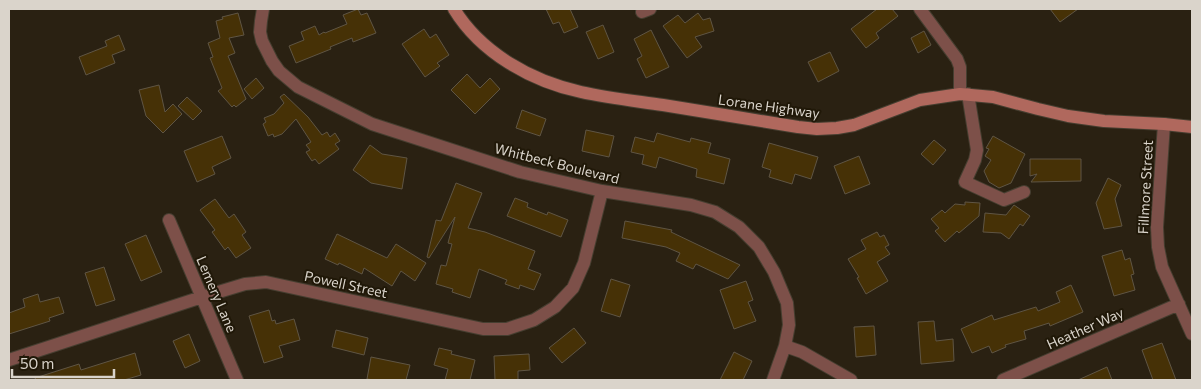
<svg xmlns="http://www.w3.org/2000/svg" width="1201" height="389" font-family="Commissioner,sans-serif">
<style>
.building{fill:#463106;stroke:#5f5544}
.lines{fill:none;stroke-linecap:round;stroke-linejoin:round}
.street-casing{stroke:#463e30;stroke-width:14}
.secondary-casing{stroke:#463e30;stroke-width:14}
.street{stroke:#7d5049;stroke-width:12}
.secondary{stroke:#b0685d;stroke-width:12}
.labels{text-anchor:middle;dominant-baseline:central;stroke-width:4;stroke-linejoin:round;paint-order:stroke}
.street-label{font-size:14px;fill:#dad4cb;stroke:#201808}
</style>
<rect width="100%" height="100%" fill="#2a2112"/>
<!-- building -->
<path class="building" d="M358 9 361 15 367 13 376 33 353 42 352 38 330 47 331 49 296 63 289 46 304 40 301 32 315 26 319 35 324 32 325 33 347 24 343 15Z
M546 9H570L578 27 564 33 559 22 553 24Z
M877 9H892L898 16 876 33 879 38 866 48 851 29Z
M1050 9H1078L1060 22Z
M238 13 244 35 229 38 235 53 228 56 246 99 236 107 234 105 232 107 218 91 222 88 210 58 213 57 208 43 220 38 216 21 223 19 222 17Z
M698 13 703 20 710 18 714 31 695 37 702 47 687 58 663 26 678 15 685 23Z
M603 25 614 52 598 59 586 32Z
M424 29 430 38 436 34 449 55 437 63 440 66 425 77 402 44Z
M651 30 669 67 646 78 637 59 642 56 634 39Z
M924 31 931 45 918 53 911 38Z
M119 35 125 50 112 55 115 63 86 75 79 57 107 46 105 41Z
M830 52 839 71 818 82 808 62Z
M467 74 480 88 490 78 500 89 475 114 451 90Z
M256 78 264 88 252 99 244 89Z
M159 85 165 112 173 104 182 114 163 133 146 116 139 90Z
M284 94 308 117 322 135 327 132 330 137 335 133 340 141 335 144 339 149 319 164 315 159 312 161 306 152 310 150 306 145 311 142 296 119 282 134 274 137 273 134 268 136 263 124 266 122 264 118 274 114 284 103 280 97Z
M187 97 202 111 193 120 178 106Z
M522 110 546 119 540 136 516 128Z
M586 130 614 136 609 157 582 151Z
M657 133 690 142 691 138 711 143 708 153 730 159 724 184 696 177 697 169 659 157 656 168 642 164 644 155 631 152 635 137 654 142Z
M222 136 231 158 212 167 215 174 197 182 184 151Z
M993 136 1025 154 1011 183 999 188 989 182 984 171 991 160 985 156 989 149 986 148Z
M934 140 946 150 933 165 921 154Z
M769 143 818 157 811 179 795 174 792 184 769 177 771 170 762 167Z
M370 145 382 154 407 158 402 189 371 183 353 170Z
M859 156 870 184 845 194 834 166Z
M1030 159H1081V181L1031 182 1037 174 1030 176Z
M1108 178 1121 185 1115 199 1122 226 1104 229 1096 203Z
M456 183 482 193 468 228 485 232 535 251 528 269 541 274 534 290 520 285 519 289 505 284 507 280 479 269 470 298 452 292 453 289 436 284 441 265 446 266 452 244 448 243 455 217 429 258 427 257 436 220 441 221Z
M515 198 528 203 527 207 547 215 548 212 568 220 561 237 507 216Z
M215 199 229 218 234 214 246 232 242 235 251 248 236 258 228 247 225 250 212 232 215 230 200 210Z
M965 202 980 203 979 216 959 233 957 231 945 242 935 231 939 228 931 219 942 210 945 213 955 204 965 205Z
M1014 205 1030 216 1023 226 1020 224 1009 239 1001 233 983 232 985 213 1006 215Z
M625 221 672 230 671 232 740 265 728 279 696 264 693 269 676 261 680 253 666 247 622 238Z
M877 232 880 237 884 235 889 245 885 247 890 254 877 262 888 281 866 294 857 278 859 277 848 259 866 249 861 240Z
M337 234 387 258 396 244 426 263 415 281 401 271 392 286 364 268 362 274 339 263 338 265 325 259Z
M146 235 162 272 141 281 125 244Z
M1122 250 1125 260 1130 258 1134 274 1131 275 1135 290 1114 296 1102 256Z
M104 267 115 300 96 306 85 273Z
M611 279 630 285 620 317 601 311Z
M746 281 753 300 748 302 756 321 734 329 720 290Z
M1071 285 1083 312 1050 326 1049 323 1024 331 1026 339 1005 345 1006 347 992 353 989 346 972 353 961 329 992 315 994 320 1036 307 1038 311 1060 302 1056 292Z
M38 294 40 302 59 297 64 313 49 318 50 321 9 334V313L25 307 23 299Z
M269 310 272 321 275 320 276 324 294 319 300 340 279 346 283 357 264 363 249 316Z
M934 321 936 341 953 339 954 361 921 364 918 322Z
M874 326 876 355 856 357 854 327Z
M574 328 586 343 562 363 549 348Z
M336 330 368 338 364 355 332 347Z
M189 334 200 361 185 368 173 341Z
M1162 343 1176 380H1153L1142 350Z
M439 348 452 351 451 354 475 360 470 380H445L448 369 434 365Z
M734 352 752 361 743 380H720Z
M135 353 141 375 124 380H36L35 378 79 364 81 370Z
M529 354 530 370 518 371V380H495L494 356Z
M371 357 410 365 406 380H374L367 379Z
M1107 367 1112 380H1078Z"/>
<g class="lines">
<defs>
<path id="street" d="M263 9 261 21 260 32 262 41 272 61 279 71 298 87 372 124 520 172 602 191 691 205 715 212 739 227 759 247 774 272 787 303 789 325 785 346 773 380
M920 9 957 59 960 67V94
M642 12 650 9
M968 94 977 150 975 160 965 182 1004 200 1024 192
M1164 124 1157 227 1158 247 1162 267 1192 334
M169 220 237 380
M785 346 802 352 851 380
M9 360 202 297 245 284 266 282 483 329H507L534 320 555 307 573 288 584 263 602 191
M1003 380 1179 304"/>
<path id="secondary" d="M454 9C481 53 531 81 581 92 608 98 636 101 663 105 708 112 753 120 798 127L817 129 837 128 854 125 920 100 960 94 993 97 1038 109 1068 116 1104 121 1164 124 1192 127"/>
</defs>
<!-- street casing -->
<use href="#street" class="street-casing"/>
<!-- secondary casing -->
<use href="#secondary" class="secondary-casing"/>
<!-- street -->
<use href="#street" class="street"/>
<!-- secondary -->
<use href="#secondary" class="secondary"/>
</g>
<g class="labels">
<!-- street labels -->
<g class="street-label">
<text transform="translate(769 106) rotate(8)">Lorane Highway</text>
<text transform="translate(557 163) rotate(14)">Whitbeck Boulevard</text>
<text transform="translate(1145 187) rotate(-87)">Fillmore Street</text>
<text transform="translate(346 284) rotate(12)">Powell Street</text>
<text transform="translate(217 294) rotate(67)">Lemery Lane</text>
<text transform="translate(1085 328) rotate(-24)">Heather Way</text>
</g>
</g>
<!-- border -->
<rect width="1201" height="389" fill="none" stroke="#dad4cb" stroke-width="20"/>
<!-- scale -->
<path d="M12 369v8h102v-8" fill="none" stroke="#dad4cb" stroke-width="2.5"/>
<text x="20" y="369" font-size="15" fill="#dad4cb" stroke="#201808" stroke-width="4" paint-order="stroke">50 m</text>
</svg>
